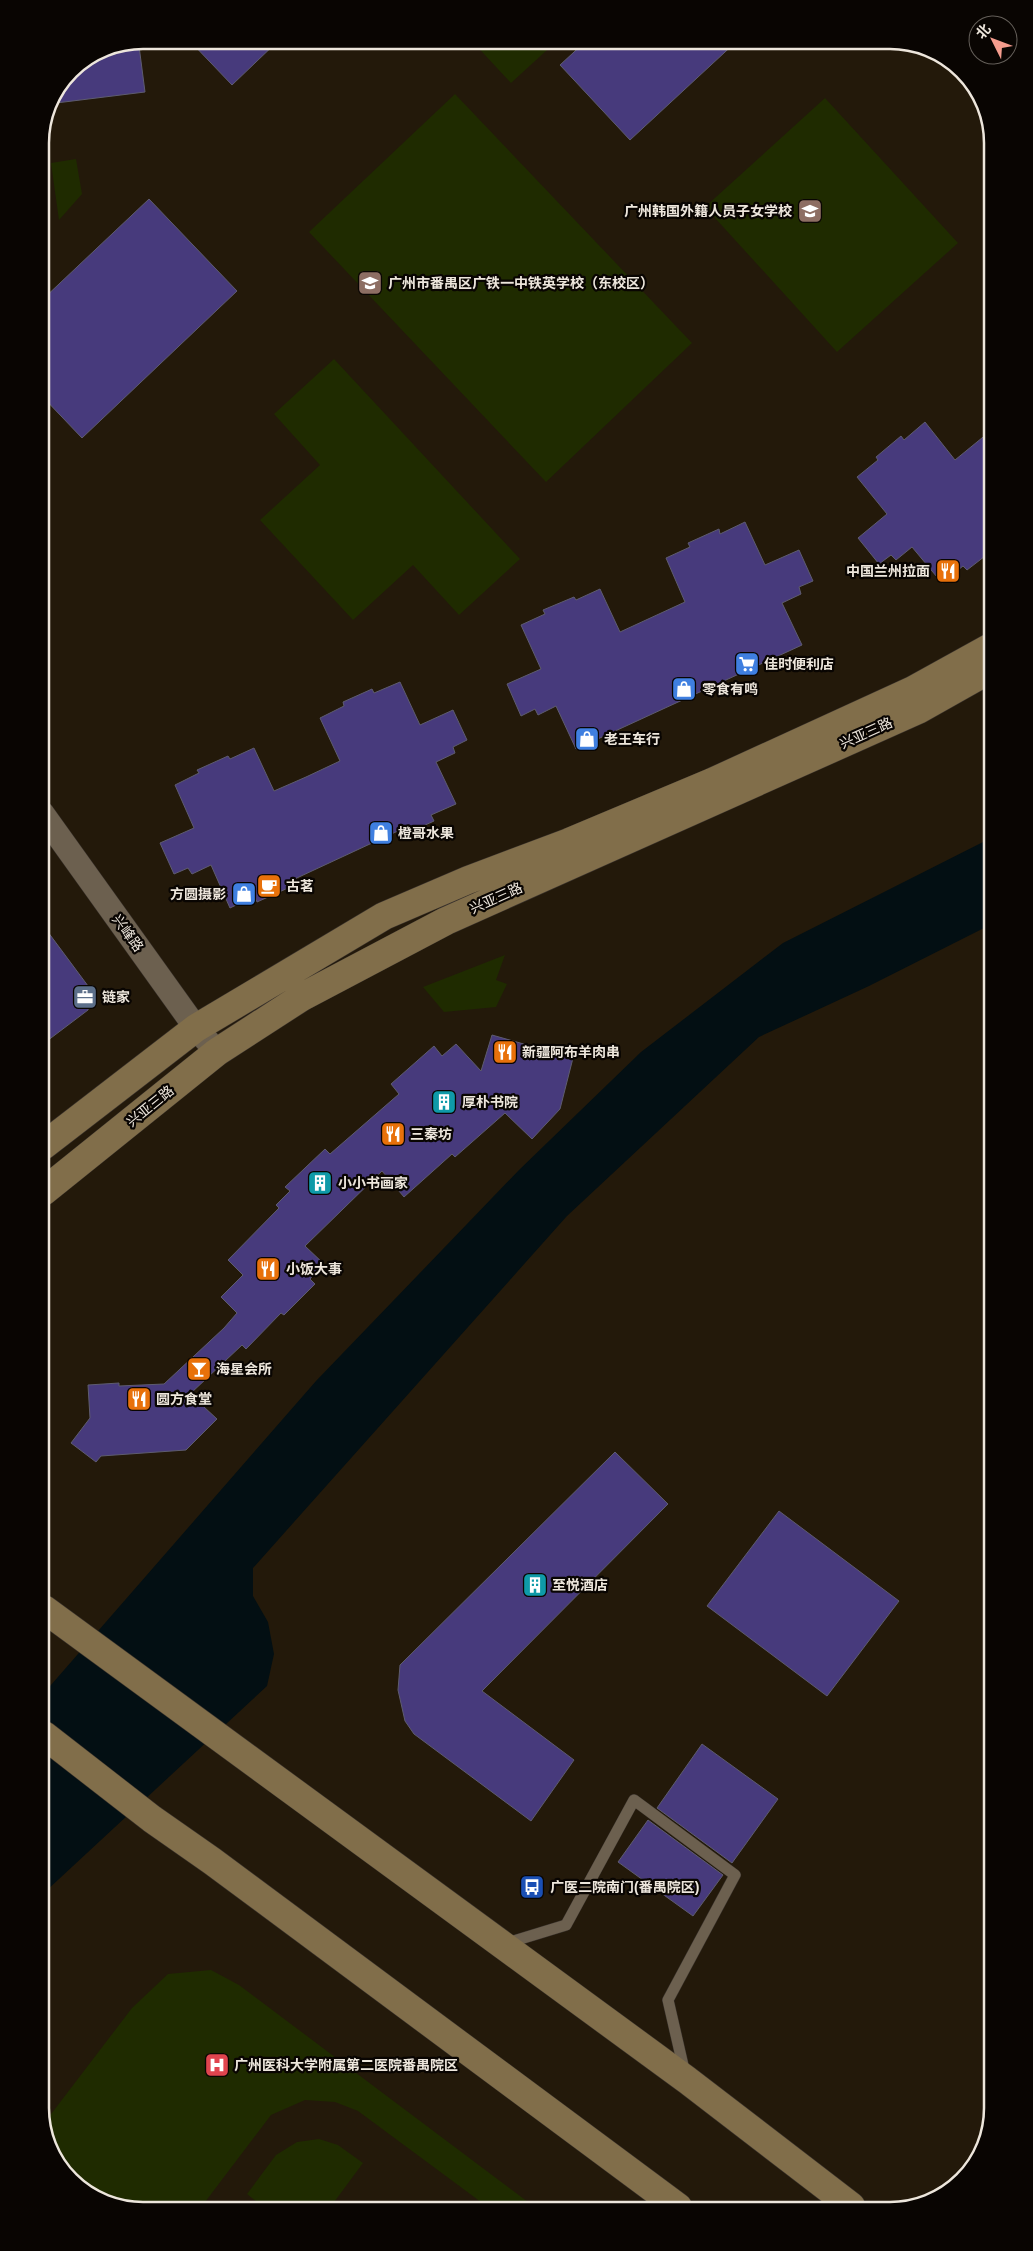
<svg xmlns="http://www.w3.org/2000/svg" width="1033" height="2251" font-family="Arial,'Noto Sans SC',sans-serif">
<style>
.green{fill:#1f2b00}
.water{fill:#030f13}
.building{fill:#473a7c;stroke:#5e5c6f}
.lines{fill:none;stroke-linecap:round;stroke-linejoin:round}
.lane-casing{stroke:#39322c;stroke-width:12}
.street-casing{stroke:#39322c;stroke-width:25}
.secondary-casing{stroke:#39322c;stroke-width:29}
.lane{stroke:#6c604f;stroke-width:11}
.street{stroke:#6c604f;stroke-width:24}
.secondary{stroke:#816e4a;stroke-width:28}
.labels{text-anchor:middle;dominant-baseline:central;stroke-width:4.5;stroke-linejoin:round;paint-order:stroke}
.poi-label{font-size:14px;font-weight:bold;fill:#ede6dc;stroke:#090502;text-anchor:start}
.street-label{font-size:14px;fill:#ede6dc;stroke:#090502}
.rim{fill:none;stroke:#ede6dc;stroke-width:2.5}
</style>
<rect width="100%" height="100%" fill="#23190a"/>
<!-- green -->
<path class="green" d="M471 40H558L511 83Z
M455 94 692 343 546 482 309 232Z
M825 98 958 243 837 352 705 207Z
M76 159 82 194 59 220 51 163Z
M42 164 50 227 42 237 40 165Z
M334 359 520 559 459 615 413 565 353 620 260 520 320 465 274 414Z
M505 955 496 980 507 984 496 1007 444 1012 423 987Z
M211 1970 239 1985 536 2208H489L358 2111 335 2102 305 2100 271 2115 199 2210 135 2211 80 2190 46 2142 45 2122 132 2008 168 1974Z
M319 2139 338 2145 363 2163 329 2209 267 2210 247 2194 276 2155 297 2142Z"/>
<!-- water -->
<path class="water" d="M989 839 990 925 869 986 759 1037 567 1216 253 1568V1596L268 1622 274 1654 267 1686 45 1892 44 1693 316 1381 519 1170 641 1052 783 943Z"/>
<!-- building -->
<path class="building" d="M189 40H279L232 85Z
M587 40H738L630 140 560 65Z
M139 46 145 92 48 104 70 70 98 52Z
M149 199 237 291 82 438 41 395V301Z
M925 422 955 460 988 433 989 553 967 570 963 566 942 583 912 547 896 560 891 555 879 564 858 538 887 514 857 477 878 460 876 457 901 436 904 440Z
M745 522 765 565 799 550 813 581 799 587 801 594 782 603 802 645 576 749 556 706 538 715 535 709 521 716 507 684 541 669 521 625 545 614 543 610 574 597 576 600 600 589 620 632 685 602 666 558 690 547 688 543 719 529 720 534Z
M400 682 420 725 453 710 467 740 453 747 455 753 436 762 456 804 431 815 434 821 403 835 400 830 286 883 288 888 257 902 255 896 230 908 211 865 192 874 188 868 174 874 160 843 194 828 175 785 199 773 197 770 228 756 230 759 254 748 274 791 306 777 340 761 320 718 344 706 343 702 372 689 374 693Z
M42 924 91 990 88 1010 43 1044Z
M492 1035 573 1058 560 1109 532 1139 505 1113 455 1157 452 1154 404 1197 382 1171 305 1246 324 1264 310 1279 315 1284 284 1315 281 1313 246 1349 242 1345 190 1394 217 1419 186 1450 101 1456 96 1462 71 1443 90 1418 88 1385 119 1383V1386L164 1384 224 1328 237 1313 221 1297 243 1275 228 1260 279 1208 276 1205 290 1191 285 1187 325 1149 330 1154 399 1094 391 1084 434 1046 442 1056 456 1044 481 1071Z
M615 1452 668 1504 482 1691 574 1760 531 1821 414 1734 405 1721 398 1690 400 1665Z
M779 1511 899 1601 827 1696 707 1606Z
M702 1744 778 1799 732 1863 657 1808Z
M648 1820 723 1875 693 1916 618 1862Z"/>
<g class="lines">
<defs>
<path id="lane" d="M504 1944 566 1925 634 1800 735 1875 668 2000 685 2074"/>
<path id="street" d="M42 813 196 1028 217 1052"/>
<path id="secondary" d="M43 1146 196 1028 384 916 468 880 569 842 712 782 913 690 989 648
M43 1192 217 1052 302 997 446 921 918 710 989 670
M44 1609 687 2080 851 2206
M44 1735 152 1819 212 1861 678 2207"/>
</defs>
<!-- lane casing -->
<use href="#lane" class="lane-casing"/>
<!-- street casing -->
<use href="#street" class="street-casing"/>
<!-- secondary casing -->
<use href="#secondary" class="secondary-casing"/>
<!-- lane -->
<use href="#lane" class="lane"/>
<!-- street -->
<use href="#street" class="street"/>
<!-- secondary -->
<use href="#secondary" class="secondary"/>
</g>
<!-- icons -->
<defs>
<symbol id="school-square" viewBox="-11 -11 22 22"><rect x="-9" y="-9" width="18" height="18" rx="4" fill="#8d6e63" stroke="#090502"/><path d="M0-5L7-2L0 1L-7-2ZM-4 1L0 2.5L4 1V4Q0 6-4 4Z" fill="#fff"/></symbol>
<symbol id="restaurant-square" viewBox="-11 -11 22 22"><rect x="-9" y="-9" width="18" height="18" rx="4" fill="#e8710a" stroke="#090502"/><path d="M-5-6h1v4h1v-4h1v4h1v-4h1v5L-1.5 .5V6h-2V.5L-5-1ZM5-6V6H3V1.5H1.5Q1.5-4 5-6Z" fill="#fff"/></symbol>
<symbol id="supermarket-square" viewBox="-11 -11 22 22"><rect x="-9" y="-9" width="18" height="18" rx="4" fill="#3f7fe0" stroke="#090502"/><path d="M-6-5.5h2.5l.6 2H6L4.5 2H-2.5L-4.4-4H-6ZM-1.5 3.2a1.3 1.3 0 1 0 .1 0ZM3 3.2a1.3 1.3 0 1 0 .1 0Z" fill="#fff"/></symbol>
<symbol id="shop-square" viewBox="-11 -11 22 22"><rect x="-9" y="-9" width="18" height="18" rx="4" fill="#3f7fe0" stroke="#090502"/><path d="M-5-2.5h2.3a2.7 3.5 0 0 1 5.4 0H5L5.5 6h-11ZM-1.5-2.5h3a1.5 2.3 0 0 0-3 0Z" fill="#fff"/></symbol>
<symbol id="cafe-square" viewBox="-11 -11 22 22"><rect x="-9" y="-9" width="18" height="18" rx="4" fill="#e8710a" stroke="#090502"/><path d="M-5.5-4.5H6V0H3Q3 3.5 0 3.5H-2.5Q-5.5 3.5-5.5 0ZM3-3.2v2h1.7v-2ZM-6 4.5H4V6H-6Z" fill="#fff"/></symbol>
<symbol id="office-square" viewBox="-11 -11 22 22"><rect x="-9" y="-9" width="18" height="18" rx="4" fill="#5c6f8a" stroke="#090502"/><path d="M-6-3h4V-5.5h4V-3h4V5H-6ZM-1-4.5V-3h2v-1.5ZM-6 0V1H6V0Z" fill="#fff"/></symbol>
<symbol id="building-square" viewBox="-11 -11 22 22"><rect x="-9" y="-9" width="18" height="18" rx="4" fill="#0f9aa8" stroke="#090502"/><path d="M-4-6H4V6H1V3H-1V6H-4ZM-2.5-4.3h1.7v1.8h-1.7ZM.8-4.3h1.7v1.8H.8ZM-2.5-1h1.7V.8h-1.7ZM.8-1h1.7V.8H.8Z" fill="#fff"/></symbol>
<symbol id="bar-square" viewBox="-11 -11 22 22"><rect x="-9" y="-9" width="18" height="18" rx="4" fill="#e8710a" stroke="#090502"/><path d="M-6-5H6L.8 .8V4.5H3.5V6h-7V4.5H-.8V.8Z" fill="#fff"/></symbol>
<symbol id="bus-square" viewBox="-11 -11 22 22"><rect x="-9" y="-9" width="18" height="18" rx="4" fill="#1a4fb4" stroke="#090502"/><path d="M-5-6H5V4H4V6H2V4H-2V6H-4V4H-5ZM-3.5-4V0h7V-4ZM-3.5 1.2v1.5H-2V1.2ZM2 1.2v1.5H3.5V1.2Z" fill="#fff"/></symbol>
<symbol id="hospital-square" viewBox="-11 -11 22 22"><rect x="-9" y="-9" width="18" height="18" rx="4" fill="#e0444e" stroke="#090502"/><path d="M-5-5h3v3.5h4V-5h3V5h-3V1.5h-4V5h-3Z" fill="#fff"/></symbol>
</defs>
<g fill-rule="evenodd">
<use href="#school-square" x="796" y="197" width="28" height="28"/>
<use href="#school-square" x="356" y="269" width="28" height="28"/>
<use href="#restaurant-square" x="934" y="557" width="28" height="28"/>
<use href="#supermarket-square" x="733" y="650" width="28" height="28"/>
<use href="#shop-square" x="670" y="675" width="28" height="28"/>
<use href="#shop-square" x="573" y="725" width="28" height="28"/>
<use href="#shop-square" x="367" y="819" width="28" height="28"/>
<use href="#cafe-square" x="255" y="872" width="28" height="28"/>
<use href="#shop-square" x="230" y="880" width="28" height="28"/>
<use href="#office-square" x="71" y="983" width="28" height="28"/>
<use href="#restaurant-square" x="491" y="1038" width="28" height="28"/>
<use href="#building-square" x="430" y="1088" width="28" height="28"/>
<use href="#restaurant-square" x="379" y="1120" width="28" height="28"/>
<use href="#building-square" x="306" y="1169" width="28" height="28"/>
<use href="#restaurant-square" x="254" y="1255" width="28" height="28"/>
<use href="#bar-square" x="185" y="1355" width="28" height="28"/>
<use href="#restaurant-square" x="125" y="1385" width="28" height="28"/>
<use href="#building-square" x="521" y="1571" width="28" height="28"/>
<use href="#bus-square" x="518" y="1873" width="28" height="28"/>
<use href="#hospital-square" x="203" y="2051" width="28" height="28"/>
</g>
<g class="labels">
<!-- poi labels -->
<g class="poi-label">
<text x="792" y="211" text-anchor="end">广州韩国外籍人员子女学校</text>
<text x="388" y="283">广州市番禺区广铁一中铁英学校（东校区）</text>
<text x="930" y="571" text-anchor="end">中国兰州拉面</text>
<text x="764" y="664">佳时便利店</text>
<text x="702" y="689">零食有鸣</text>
<text x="604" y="739">老王车行</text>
<text x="398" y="833">橙哥水果</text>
<text x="286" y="886">古茗</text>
<text x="226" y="894" text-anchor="end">方圆摄影</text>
<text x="102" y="997">链家</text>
<text x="522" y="1052">新疆阿布羊肉串</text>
<text x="462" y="1102">厚朴书院</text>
<text x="410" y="1134">三秦坊</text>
<text x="338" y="1183">小小书画家</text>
<text x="286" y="1269">小饭大事</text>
<text x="216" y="1369">海星会所</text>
<text x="156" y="1399">圆方食堂</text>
<text x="552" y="1585">至悦酒店</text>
<text x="550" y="1887">广医二院南门(番禺院区)</text>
<text x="234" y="2065">广州医科大学附属第二医院番禺院区</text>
</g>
<!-- street labels -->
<g class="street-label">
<text transform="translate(866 733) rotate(-24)">兴亚三路</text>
<text transform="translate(496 898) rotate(-24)">兴亚三路</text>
<text transform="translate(128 933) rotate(54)">兴峰路</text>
<text transform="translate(150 1106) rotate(-39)">兴亚三路</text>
</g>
</g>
<!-- crop -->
<path d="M0 0H1033V2251H0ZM143 49H890A94 94 0 0 1 984 143V2108A94 94 0 0 1 890 2202H143A94 94 0 0 1 49 2108V143A94 94 0 0 1 143 49Z" fill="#090502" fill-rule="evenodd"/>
<path class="rim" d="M143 49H890A94 94 0 0 1 984 143V2108A94 94 0 0 1 890 2202H143A94 94 0 0 1 49 2108V143A94 94 0 0 1 143 49Z"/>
<!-- north arrow -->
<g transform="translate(993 40) rotate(312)"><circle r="24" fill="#090502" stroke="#645f59"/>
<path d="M0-4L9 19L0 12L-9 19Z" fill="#f59d8e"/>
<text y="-8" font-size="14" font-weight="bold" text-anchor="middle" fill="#ede6dc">北</text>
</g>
</svg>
